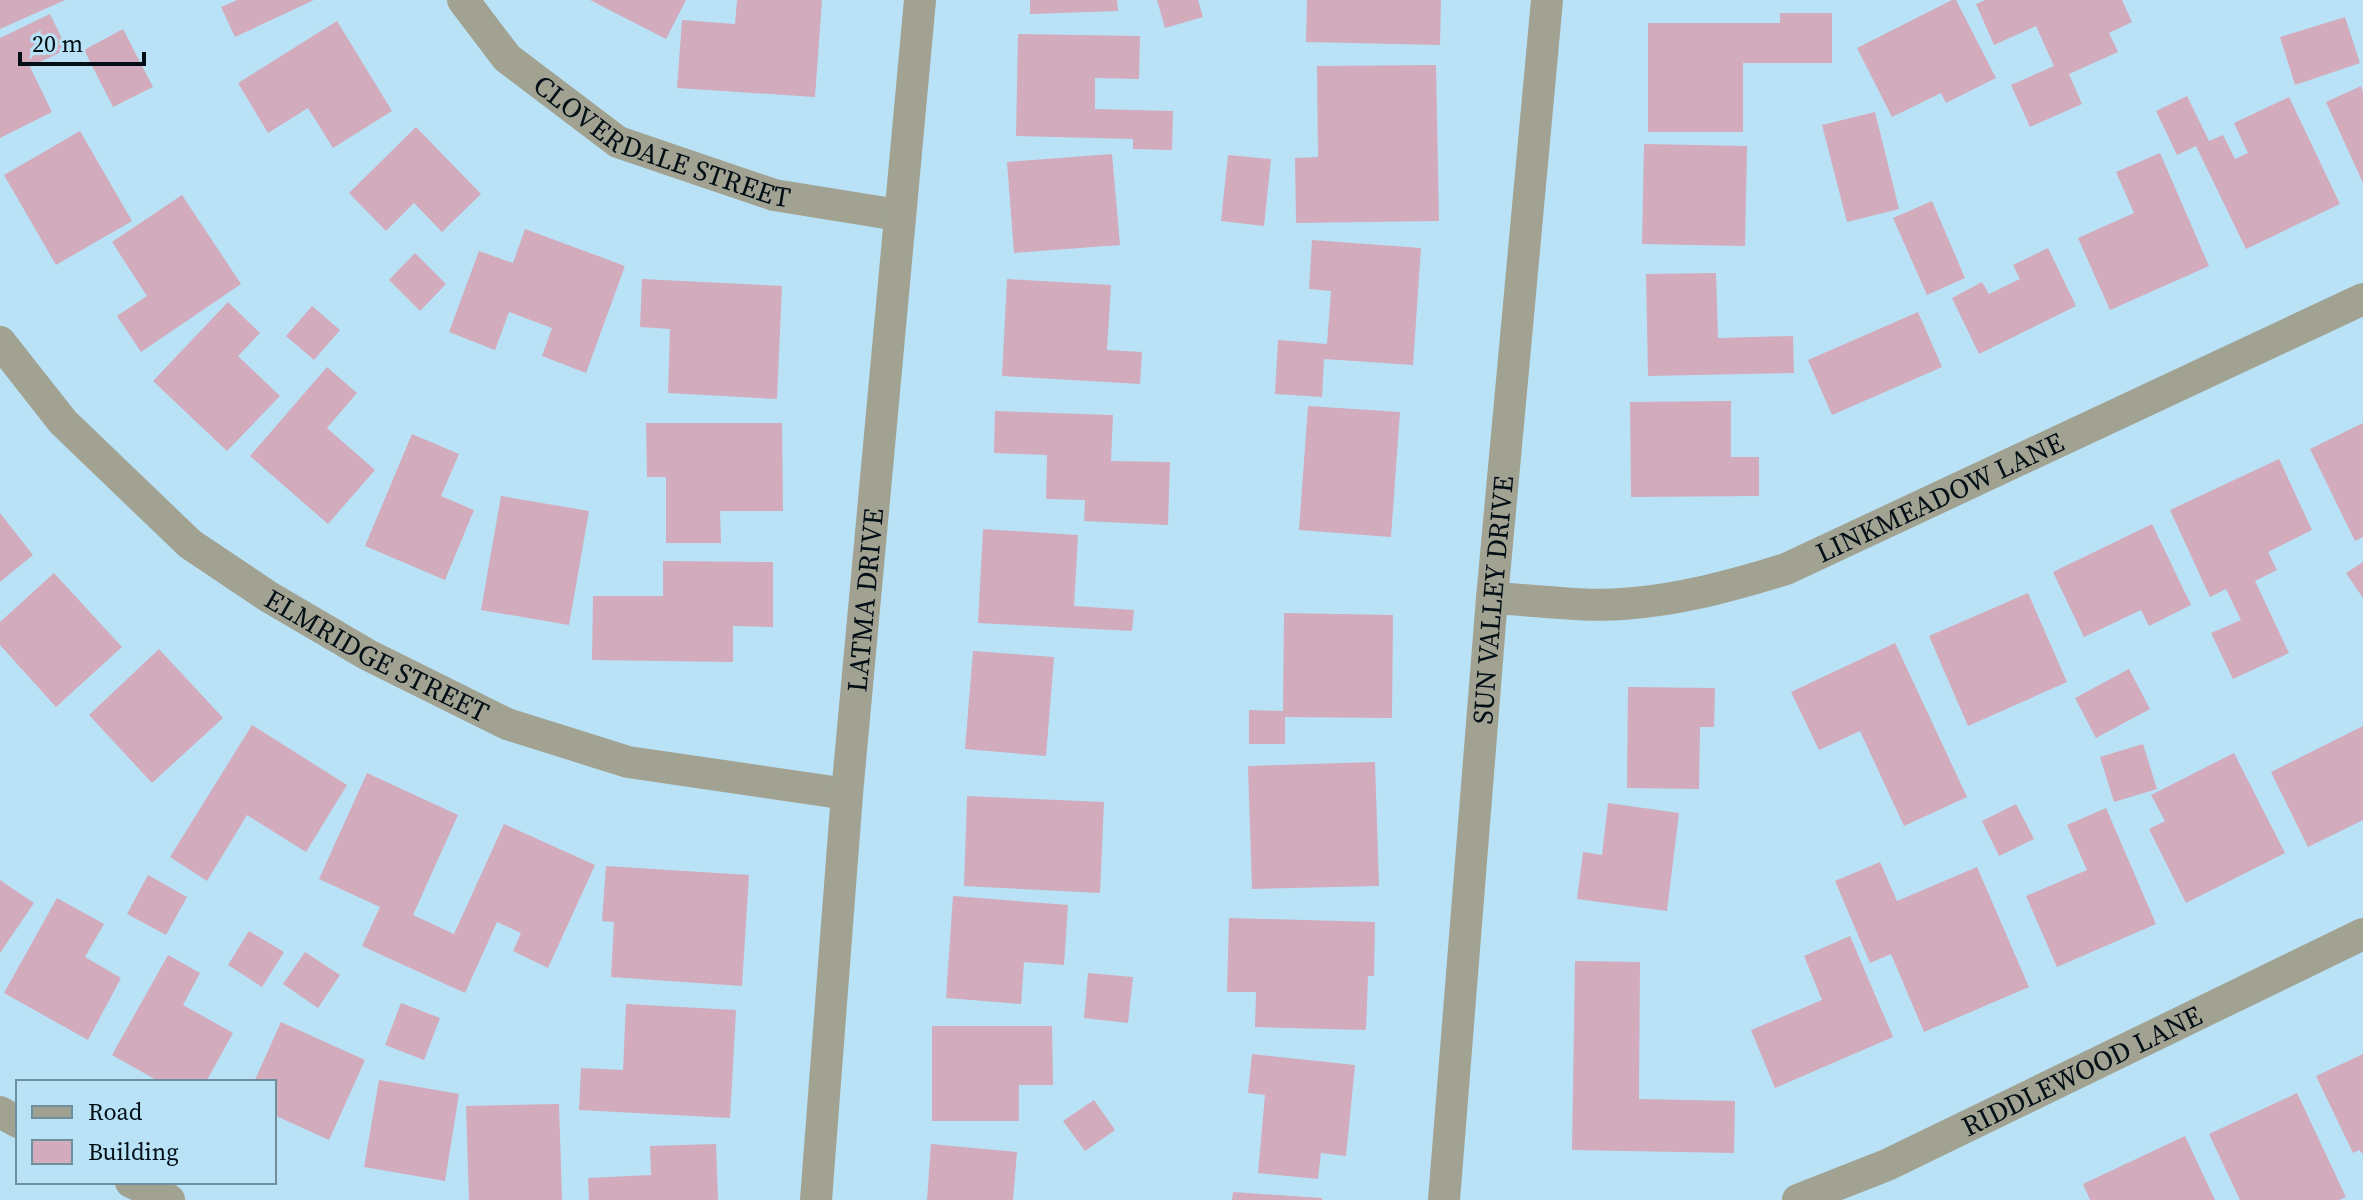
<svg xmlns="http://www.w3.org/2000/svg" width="2363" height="1200" font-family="'Source Serif 4',serif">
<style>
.building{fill:#d2abbc}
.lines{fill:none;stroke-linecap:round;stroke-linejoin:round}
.minor{stroke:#a1a292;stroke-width:32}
.labels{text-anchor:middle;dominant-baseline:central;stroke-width:8;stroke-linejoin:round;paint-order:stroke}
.street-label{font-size:28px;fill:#020f16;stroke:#bae2f6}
</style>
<rect width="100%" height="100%" fill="#bae2f6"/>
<!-- building -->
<path class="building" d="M0 0H65L0 29Z
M237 0H314L235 37 221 7Z
M590 0H686L666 39Z
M737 0H822L815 97 677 88 682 20 735 24Z
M1030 0H1117L1118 11 1030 14Z
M1157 0H1198L1203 17 1165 28Z
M1307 0H1441L1440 45 1306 42Z
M1952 0H1956L1996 78 1946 103 1941 93 1892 117 1857 48Z
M1985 0H2122L2132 22 2109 33 2118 52 2069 74 2082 104 2030 127 2011 85 2054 66 2036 26 1994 45 1976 4Z
M1780 13H1832V63H1743V132H1648V23H1780Z
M50 14 67 49 30 67 52 112 0 138V38Z
M2345 17 2360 63 2295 85 2280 37Z
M337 21 392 111 333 148 308 108 268 133 238 83Z
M123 29 153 87 113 107 84 50Z
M1018 34 1140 36 1139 79 1095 78V109L1173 111 1172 150 1133 149V139L1016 136Z
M1436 65 1439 221 1296 223 1295 158 1318 157 1317 66Z
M2361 86 2363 93V183L2326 102Z
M2187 96 2209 141 2223 135 2235 159 2248 153 2234 123 2289 97 2340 204 2246 249 2196 146 2177 155 2156 111Z
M1875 112 1899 209 1847 222 1822 125Z
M416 127 481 194 442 232 414 203 386 231 349 193Z
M80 131 132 221 56 265 4 175Z
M1644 144 1747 146 1745 246 1642 244Z
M2160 153 2209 266 2110 310 2078 238 2134 213 2116 172Z
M1112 154 1120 245 1014 253 1007 162Z
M1228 155 1271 159 1264 226 1221 221Z
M182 195 241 284 141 352 117 316 147 296 112 242Z
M1932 201 1965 278 1927 295 1893 218Z
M525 229 625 266 586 373 542 356 552 328 509 312 495 350 449 332 479 251 513 263Z
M1312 240 1421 248 1413 365 1324 359 1322 397 1275 394 1278 340 1327 344 1331 291 1309 289Z
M2048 248 2076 306 1979 354 1952 298 1982 282 1989 294 2020 279 2013 265Z
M415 253 446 284 420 311 389 280Z
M1716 273 1718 338 1793 336 1794 373 1648 376 1646 274Z
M642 279 782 286 777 399 668 393 670 329 640 327Z
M1007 279 1111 285 1107 350 1142 352 1140 384 1002 376Z
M228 302 260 333 238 356 280 396 227 451 153 381Z
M312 306 340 330 314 360 286 336Z
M1918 312 1942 367 1832 415 1808 360Z
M327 367 357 393 327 428 375 470 328 524 250 456Z
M1731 401V457H1759V496L1631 497 1630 402Z
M1308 406 1400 412 1391 537 1299 530Z
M995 411 1113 415 1111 461 1170 462 1168 525 1084 521 1085 500 1046 499 1047 455 994 453Z
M646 423H782L783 511H720L721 543H666V477H647Z
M2363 423V537L2355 541 2310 449Z
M412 434 459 454 441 496 474 510 445 580 365 546Z
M2279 459 2312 530 2268 552 2277 570 2255 581 2289 653 2233 679 2211 633 2241 620 2226 589 2210 597 2170 510Z
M501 496 589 511 569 625 481 610Z
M0 513 33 555 0 582Z
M2152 524 2191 605 2149 626 2141 610 2084 637 2053 572Z
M983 529 1078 535 1074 606 1134 610 1132 631 978 623Z
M663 561 773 562V627L733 626V662L592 660 593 596H663Z
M2363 562V598L2346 573Z
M54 573 122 647 56 707 0 645V622Z
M2028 593 2067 682 1968 726 1929 636Z
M1284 613 1393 615 1392 718 1285 717V744H1249V710L1283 711Z
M1895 643 1967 797 1904 826 1860 731 1819 750 1791 692Z
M159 649 223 718 152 783 89 715Z
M973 651 1054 657 1046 756 965 749Z
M2129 669 2150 709 2096 738 2075 698Z
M1628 687 1715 688 1714 727H1700L1699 789 1627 788Z
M252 725 347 785 306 852 247 815 207 881 170 857Z
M2363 726V820L2308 847 2271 772Z
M2143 744 2157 789 2114 802 2100 757Z
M2234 753 2285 853 2186 903 2149 829 2165 821 2151 795Z
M1375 762 1379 886 1252 889 1248 766Z
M367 773 458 815 413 915 454 934 504 824 595 865 548 968 513 951 521 933 497 922 465 993 362 946 380 907 319 879Z
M967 796 1104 802 1100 893 964 886Z
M1608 803 1679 813 1667 911 1577 899 1583 852 1602 855Z
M2016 804 2034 839 1999 856 1982 821Z
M2106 808 2156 924 2057 967 2026 896 2087 870 2067 825Z
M1880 862 1897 901 1977 867 2029 987 1924 1032 1891 954 1870 963 1835 881Z
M606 866 749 875 742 986 611 977 614 922 602 921Z
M148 875 187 897 166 935 127 914Z
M0 880 34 903 0 953Z
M953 896 1068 905 1064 965 1024 962 1021 1004 946 998Z
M57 898 104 924 85 957 121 978 88 1040 4 993Z
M1229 918 1375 922 1374 976H1368L1366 1030 1255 1027 1256 992H1227Z
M249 931 284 952 262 987 228 965Z
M1850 936 1893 1037 1775 1088 1751 1030 1822 1000 1804 956Z
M305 952 340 975 318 1008 283 984Z
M168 955 200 973 183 1005 233 1033 206 1082H160L112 1055Z
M1575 961 1640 962 1639 1099 1735 1101 1734 1153 1572 1150Z
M1088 973 1133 977 1128 1023 1084 1018Z
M401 1003 440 1018 424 1060 385 1045Z
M626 1004 736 1010 730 1118 579 1110 581 1068 623 1070Z
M281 1022 365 1060 329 1140 274 1115V1082H254Z
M932 1026H1052L1053 1085H1019V1121H932Z
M1252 1054 1355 1065 1346 1156 1321 1153 1318 1179 1258 1173 1265 1095 1248 1093Z
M2363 1054V1154L2359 1150 2353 1153 2316 1076Z
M379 1080 459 1094 445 1181 364 1167Z
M2297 1093 2346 1197 2339 1200H2240L2209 1134Z
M1094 1100 1115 1130 1085 1151 1063 1121Z
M559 1104 562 1200H469L466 1106Z
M2185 1136 2215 1200H2090L2083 1184Z
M716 1144 718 1200H589L588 1178 651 1175 650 1146Z
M931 1144 1017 1152 1013 1200H927Z
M1233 1192 1322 1198V1200H1232Z"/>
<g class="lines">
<!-- minor -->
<g class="minor">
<path id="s1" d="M463 0 507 58 618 142 774 195 898 215"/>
<path id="s2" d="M0 342 63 422 190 544 269 597 368 655 507 724 628 762 847 794"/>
<path id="s3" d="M1492 598C1535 600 1580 607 1623 604 1679 600 1732 586 1786 569L2363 299"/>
<path d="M0 1112 18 1122"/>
<path d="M131 1182 169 1200"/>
<path id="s4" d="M816 1200 847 794 920 0"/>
<path id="s5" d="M1444 1200 1492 598 1547 0"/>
<path id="s6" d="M1798 1200 1887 1165 2363 934"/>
</g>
</g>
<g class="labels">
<!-- street labels -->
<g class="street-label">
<text stroke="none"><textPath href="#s1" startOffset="252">CLOVERDALE STREET</textPath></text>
<text stroke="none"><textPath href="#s3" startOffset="468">LINKMEADOW LANE</textPath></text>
<text stroke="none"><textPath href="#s4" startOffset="602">LATMA DRIVE</textPath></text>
<text stroke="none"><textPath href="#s5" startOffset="602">SUN VALLEY DRIVE</textPath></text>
<text stroke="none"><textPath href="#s2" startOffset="496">ELMRIDGE STREET</textPath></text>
<text stroke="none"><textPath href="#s6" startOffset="312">RIDDLEWOOD LANE</textPath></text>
</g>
</g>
<!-- legend -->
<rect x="16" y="1080" width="260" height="104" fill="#bae2f6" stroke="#708e9c" stroke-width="2"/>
<rect x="32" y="1106" width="40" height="12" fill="#a1a292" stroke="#708e9c" stroke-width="2"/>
<text x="88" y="1120" font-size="24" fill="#020f16">Road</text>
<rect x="32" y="1140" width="40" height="24" fill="#d2abbc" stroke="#708e9c" stroke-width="2"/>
<text x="88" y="1160" font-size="24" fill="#020f16">Building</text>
<!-- scale -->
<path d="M20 52v12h124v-12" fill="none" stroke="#020f16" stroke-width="4"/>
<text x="32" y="52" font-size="24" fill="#020f16" stroke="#bae2f6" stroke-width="6" paint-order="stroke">20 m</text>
</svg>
